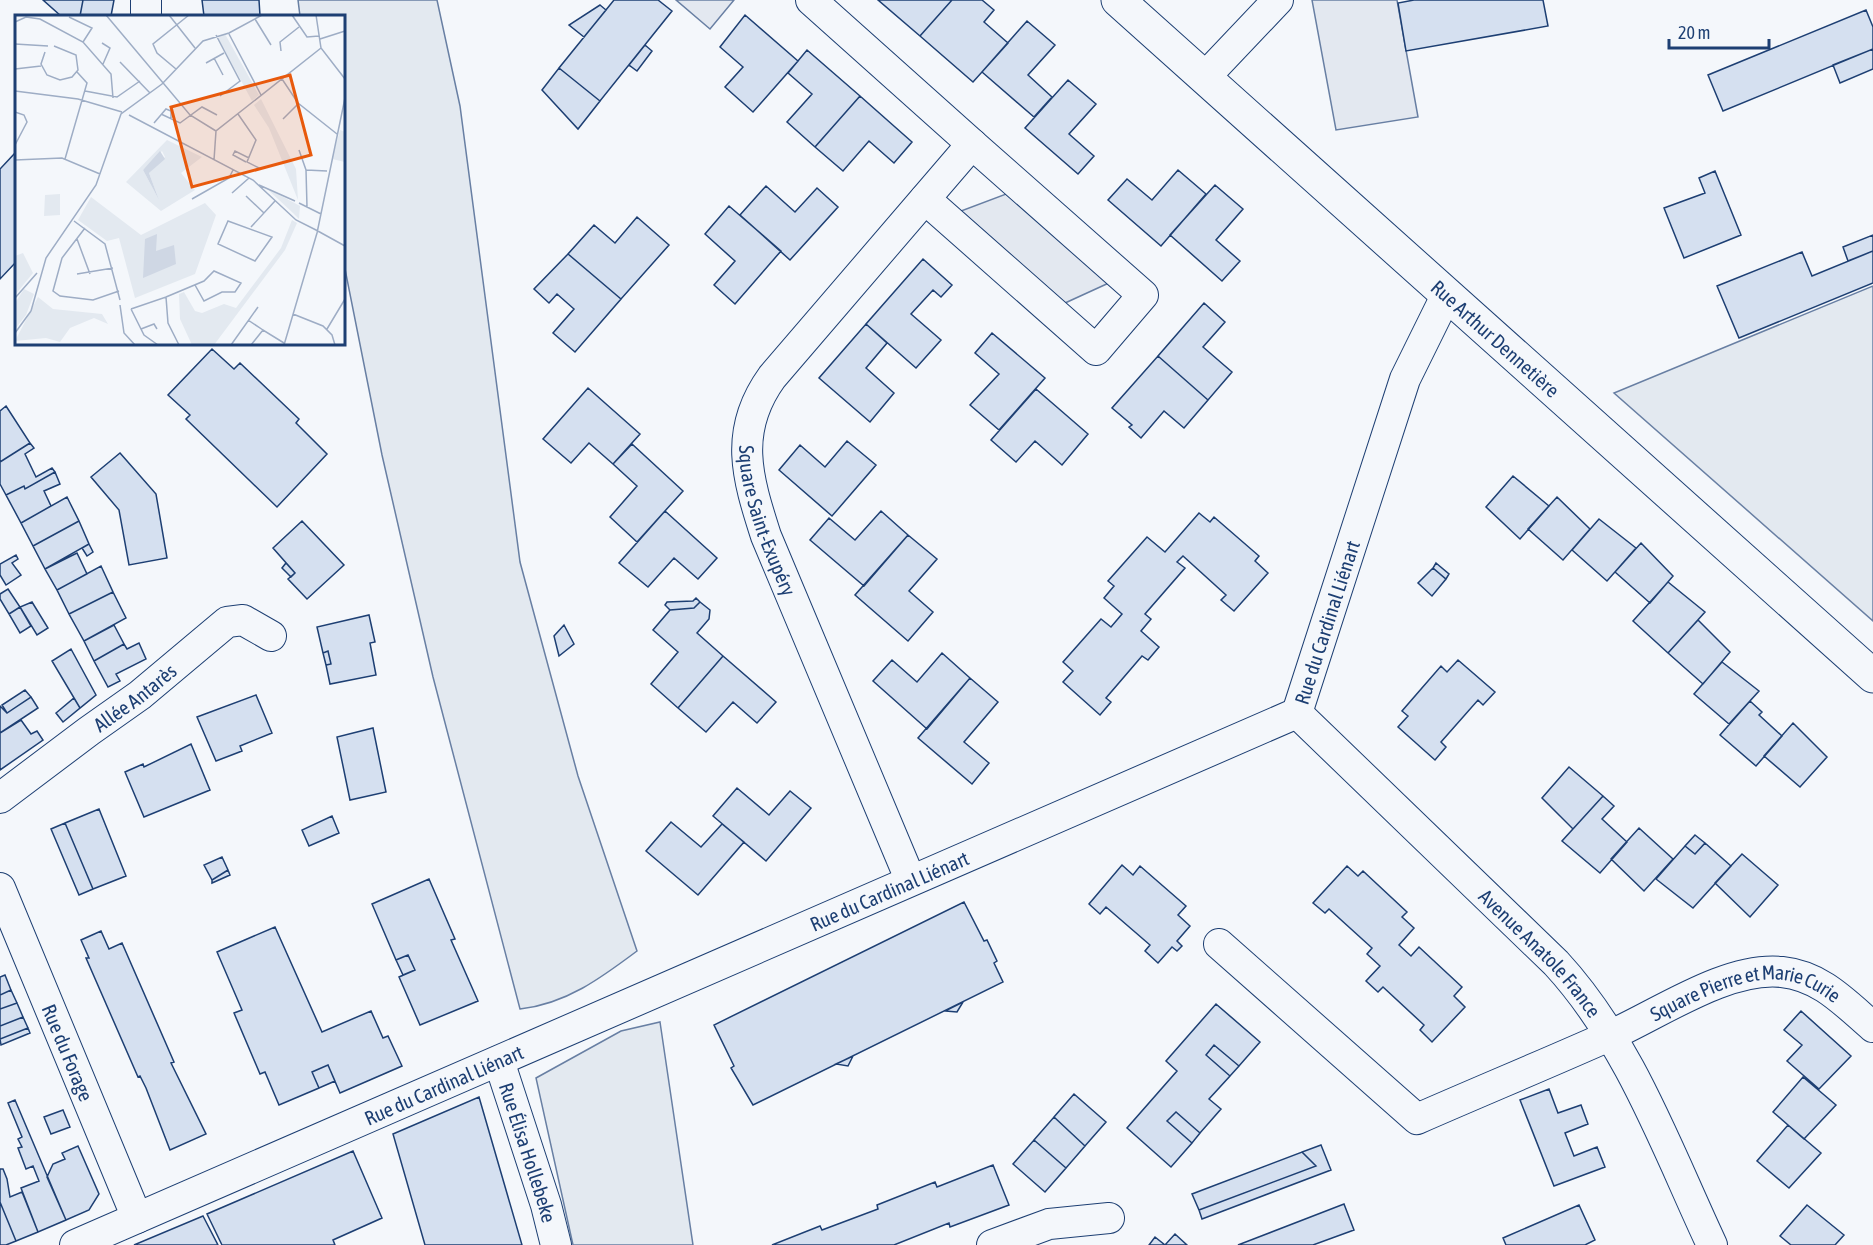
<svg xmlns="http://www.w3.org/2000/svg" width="1873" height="1245" font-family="'Asap Condensed',sans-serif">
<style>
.green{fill:#e3e9f0;stroke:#687fa3;stroke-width:1.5}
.parking{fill:#e3e8f0;stroke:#687fa3;stroke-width:1.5}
.building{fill:#d5e0f0;stroke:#1d3f73;stroke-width:1.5}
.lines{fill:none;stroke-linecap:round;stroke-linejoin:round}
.street-casing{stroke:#1d3f73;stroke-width:32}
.secondary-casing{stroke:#1d3f73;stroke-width:35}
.street{stroke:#f4f7fb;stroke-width:30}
.secondary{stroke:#f4f7fb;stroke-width:33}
.labels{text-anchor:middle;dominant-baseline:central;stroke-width:4.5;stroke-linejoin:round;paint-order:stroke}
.street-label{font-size:20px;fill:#1d3f73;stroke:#f4f7fb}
.inset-road{fill:none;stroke:#9eadc5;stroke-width:1.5}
.view{fill:#e8590c;fill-opacity:0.15;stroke:#e8590c;stroke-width:3}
.inset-edge{fill:none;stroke:#1d3f73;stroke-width:3}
</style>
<rect width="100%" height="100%" fill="#f4f7fb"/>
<!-- green -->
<path class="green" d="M298 0H437L460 106 520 562 578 776 637 951C601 978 566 1004 520 1009L433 677 382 455 344 264V16H300Z
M1873 286V621L1614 393Z
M660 1022 693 1245H573L536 1078 621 1031Z"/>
<!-- parking -->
<path class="parking" d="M676 0H734L710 29Z
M1312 0H1397L1418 117 1336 130Z
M1006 194 1111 282 1065 303 961 211Z"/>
<!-- building -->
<path class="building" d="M43 0H83L80 16H61Z
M83 0H114L111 16H80Z
M202 0H259L260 16H204Z
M614 0H658L672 11 600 101 559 68Z
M878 0H952L920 36Z
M952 0H982L994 10 984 22 1008 43 973 82 920 36Z
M1414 0H1543L1548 26 1406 51 1398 3Z
M600 5 606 10 584 37 569 25Z
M1866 10 1873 27V49L1723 111 1708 75Z
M745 15 798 61 753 112 725 87 743 67 720 47Z
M1027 21 1055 45 1028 75 1052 97 1034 117 982 72Z
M645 45 652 51 637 71 629 65Z
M1873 49V69L1840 83 1833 65Z
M807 50 860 96 815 147 787 122 812 94 788 73Z
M559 68 600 101 578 129 542 90Z
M1068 80 1096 104 1069 134 1094 156 1078 174 1025 128Z
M860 96 912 142 894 163 869 141 843 171 815 147Z
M16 152V262L0 279V169Z
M1178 170 1206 194 1161 246 1108 200 1127 179 1152 200Z
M1715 171 1741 235 1684 258 1664 208 1705 193 1699 178Z
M1215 185 1243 209 1216 240 1240 261 1222 281 1170 235Z
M766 186 795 212 817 188 838 207 790 260 740 215Z
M729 206 781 251 735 304 714 285 735 261 705 234Z
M637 217 669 245 621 299 568 254 594 225 615 243Z
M1873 235V251L1848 261 1843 247Z
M1873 251V283L1739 338 1717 286 1802 252 1812 276Z
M568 254 621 299 575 352 553 333 574 309 557 294 549 303 534 289Z
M923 259 952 285 941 297 933 290 911 314 941 340 916 368 866 324Z
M1204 303 1225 322 1203 347 1232 372 1208 400 1158 356Z
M866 324 887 343 866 368 894 393 870 422 819 378Z
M992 333 1045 378 999 430 970 405 999 374 975 353Z
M212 349 234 369 240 363 299 419 296 423 327 454 277 507 186 419 190 415 168 395Z
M1158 356 1208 400 1184 428 1164 411 1141 438 1129 427 1132 425 1112 408Z
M588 388 640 434 613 464 589 443 571 463 543 439Z
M1036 389 1088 434 1062 465 1035 441 1016 462 991 440Z
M6 406 30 443 0 462V411Z
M847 441 876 465 832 516 779 470 800 445 825 467Z
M30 443 34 448 25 454 36 477 52 468 55 472 25 489 24 486 6 495 0 484V462Z
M632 444 683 491 637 542 610 517 637 486 613 464Z
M120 453 156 494 167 558 129 565 119 510 91 477Z
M55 472 60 484 44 491 51 506 21 523 6 495 24 486 25 489Z
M1513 476 1549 506 1520 539 1486 507Z
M67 497 79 521 33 546 21 523Z
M1557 497 1590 529 1563 560 1528 529Z
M665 511 717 558 698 579 674 558 648 587 619 563Z
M881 511 908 535 864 586 810 540 829 518 855 540Z
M1199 513 1210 522 1214 517 1259 556 1255 561 1268 573 1234 611 1221 600 1226 595 1183 556 1177 562 1185 568 1145 614 1151 619 1141 631 1159 647 1148 660 1142 656 1106 698 1111 702 1100 715 1063 682 1073 671 1063 662 1101 619 1111 627 1122 614 1104 598 1114 586 1108 581 1147 537 1165 552Z
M1599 519 1636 548 1607 581 1572 550Z
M79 521 89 544 45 569 33 546Z
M302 521 344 565 307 599 288 579 295 573 273 548Z
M908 535 937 559 909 591 933 612 908 641 855 595Z
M1641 543 1673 576 1650 603 1615 572Z
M89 544 93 552 87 556 82 548Z
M77 553 87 574 57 590 45 569Z
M16 555 18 559 12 563 21 575 6 585 0 575V564Z
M286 563 295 573 291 577 282 568Z
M1436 563 1449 574 1446 579 1433 568Z
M101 566 113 592 69 614 57 590Z
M1433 568 1446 579 1432 596 1418 583Z
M1668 582 1705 612 1668 653 1633 621Z
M8 589 20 607 9 614 0 599V594Z
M113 592 126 618 84 641 69 614Z
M696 598 700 602 694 608 670 610 665 605 667 602 693 601Z
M32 602 48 628 37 635 20 607Z
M700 602 710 610 709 619 697 633 723 656 678 708 651 684 678 652 653 630 670 610 694 608Z
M20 607 31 626 20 633 9 614Z
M369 615 375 642 370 643 376 675 330 684 326 665 331 664 328 651 323 653 317 627Z
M1698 620 1730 652 1703 684 1668 653Z
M114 625 124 644 94 661 84 641Z
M564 625 574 644 559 656 554 636Z
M139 643 146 659 116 674 120 681 108 687 94 661 124 644 127 649Z
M71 649 96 695 80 708 52 661Z
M328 651 331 664 326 665 323 653Z
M942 653 970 678 927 729 873 681 892 660 917 682Z
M723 656 776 702 757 723 733 702 706 732 678 708Z
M1458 660 1495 692 1483 705 1478 700 1441 742 1446 747 1435 760 1398 727 1408 716 1402 711 1441 666 1447 672Z
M1722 662 1759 691 1729 724 1694 694Z
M970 678 998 702 964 742 989 763 972 784 918 738Z
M25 690 31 697 7 713 2 705Z
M256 695 272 733 240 746 242 751 216 761 197 717Z
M31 697 38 708 0 733V706L7 713Z
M74 698 80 708 63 722 56 713Z
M1750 701 1762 712 1759 715 1782 736 1756 766 1720 735Z
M21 720 31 734 37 731 43 740 0 770V733Z
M1793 723 1827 757 1800 787 1764 756Z
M373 728 386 792 350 800 337 737Z
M191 744 210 790 144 817 125 772 143 764 144 767Z
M1569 767 1603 796 1573 829 1542 798Z
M737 788 769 815 790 791 811 808 766 861 713 816Z
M1603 796 1614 806 1602 819 1627 842 1600 873 1562 841Z
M99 809 126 876 93 889 65 823Z
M332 816 339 833 309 846 302 830Z
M671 822 701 847 722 824 744 842 698 895 646 851Z
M65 823 93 889 79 895 51 829Z
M1639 828 1673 859 1644 891 1611 859Z
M1695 835 1705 843 1695 854 1685 846Z
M1705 843 1731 866 1693 908 1656 879 1685 846 1695 854Z
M1742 854 1778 885 1750 917 1715 883Z
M222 857 228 870 212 880 204 865Z
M1122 865 1133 875 1140 866 1186 906 1178 915 1190 926 1177 941 1182 946 1177 951 1172 947 1158 963 1145 951 1150 945 1106 907 1100 914 1089 904Z
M1347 866 1358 876 1363 871 1407 912 1402 917 1414 928 1399 945 1411 956 1419 947 1462 987 1454 996 1465 1007 1432 1042 1420 1030 1424 1025 1383 987 1378 992 1366 981 1380 966 1367 954 1372 948 1329 909 1325 913 1313 903Z
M228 870 230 875 212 883V880Z
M429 879 455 939 451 940 478 1001 420 1025 399 977 415 970 408 955 396 960 372 904Z
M964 902 984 941 987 940 997 961 994 963 1003 982 753 1105 731 1068 734 1066 714 1025Z
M275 927 322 1032 371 1011 383 1038 388 1036 402 1066 340 1093 328 1065 312 1072 319 1088 279 1105 265 1072 260 1074 234 1013 242 1010 217 952Z
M101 931 109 949 122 943 174 1062 171 1063 206 1134 170 1150 146 1088 140 1076 138 1077 86 958H89L81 940Z
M408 955 415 970 403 975 396 960Z
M5 975 11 990 0 995V977Z
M11 990 17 1003 0 1009V995Z
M963 1002 957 1012 945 1011Z
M17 1003 23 1017 0 1026V1009Z
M1216 1004 1260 1042 1239 1066 1214 1045 1206 1055 1230 1076 1209 1099 1221 1109 1200 1133 1176 1112 1167 1121 1192 1143 1171 1167 1127 1128 1177 1071 1166 1061Z
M1801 1011 1851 1056 1819 1089 1787 1061 1802 1045 1784 1030Z
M23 1017 28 1028 0 1039V1026Z
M28 1028 30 1033 1 1045 0 1039Z
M1214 1045 1239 1066 1230 1076 1206 1055Z
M853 1056 848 1066 836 1064Z
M328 1065 335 1081 319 1088 312 1072Z
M1803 1077 1836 1105 1804 1139 1773 1112Z
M1549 1089 1558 1113 1581 1105 1588 1124 1565 1133 1574 1156 1597 1147 1605 1167 1554 1186 1520 1100Z
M1074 1094 1106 1122 1085 1146 1054 1117Z
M479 1097 522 1245H425L393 1134Z
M15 1100 66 1220 38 1232 21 1188 39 1181 33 1166 26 1169 18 1148 22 1147 18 1139 22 1137 8 1103Z
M63 1110 70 1127 51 1134 44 1117Z
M1176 1112 1200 1133 1192 1143 1167 1121Z
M1054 1117 1085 1146 1066 1168 1034 1140Z
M1788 1125 1821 1153 1789 1188 1757 1161Z
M1034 1140 1066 1168 1045 1192 1013 1164Z
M1321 1145 1331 1170 1202 1219 1199 1210 1316 1166 1302 1152Z
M78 1146 99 1194 89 1210 66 1220 47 1177 53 1164 65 1159 62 1153Z
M353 1151 382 1218 333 1240 335 1245H222L207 1214Z
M1302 1152 1316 1166 1199 1210 1192 1194Z
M993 1165 1009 1205 950 1227 949 1223 894 1245H772L820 1226 822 1230 878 1209 877 1205 935 1182 937 1187Z
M0 1169H3L7 1179 10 1197 22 1192 38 1232 16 1241 0 1202Z
M0 1202 16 1241 6 1245H0Z
M1344 1204 1354 1230 1313 1245H1238Z
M1579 1205 1595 1240 1585 1245H1506L1503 1238Z
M1807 1205 1844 1235 1835 1245H1791L1780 1236Z
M203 1216 218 1245H134Z
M1175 1234 1187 1245H1165Z
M1155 1237 1165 1245H1149Z"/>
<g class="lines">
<defs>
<g id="street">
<path id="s1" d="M811 0 972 144 772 377C733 431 747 477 766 536L910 879"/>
<path d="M146 16V0"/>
<path d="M1204 78 1278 0"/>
<path d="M925 199 1096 350 1143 295 972 144"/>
<path id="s2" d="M1297 713 1556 963C1629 1042 1667 1149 1712 1245"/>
<path id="s3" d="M0 798 89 731 140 695 227 622 243 620 271 636"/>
<path id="s4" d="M0 888 137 1218"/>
<path id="s5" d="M1219 944 1417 1119C1481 1091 1546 1064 1609 1036 1659 1014 1727 966 1782 972 1821 976 1845 1003 1873 1027"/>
<path id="s6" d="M499 1061 546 1205 556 1245"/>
<path id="s7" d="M75 1245 1297 713 1405 379 1446 296"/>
<path d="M992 1245 1049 1224 1109 1218"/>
</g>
<g id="secondary">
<path id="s8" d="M1118 0 1873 676"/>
</g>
</defs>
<!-- street casing -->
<use href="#street" class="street-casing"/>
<!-- secondary casing -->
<use href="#secondary" class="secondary-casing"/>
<!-- street -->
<use href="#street" class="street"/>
<!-- secondary -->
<use href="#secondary" class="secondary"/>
</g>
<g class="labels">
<!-- street labels -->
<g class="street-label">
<text stroke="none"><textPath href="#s8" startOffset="507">Rue Arthur Dennetière</textPath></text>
<text stroke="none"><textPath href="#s1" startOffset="675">Square Saint-Exupéry</textPath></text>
<text stroke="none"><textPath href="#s7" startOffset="1428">Rue du Cardinal Liénart</textPath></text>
<text stroke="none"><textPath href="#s3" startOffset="168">Allée Antarès</textPath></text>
<text stroke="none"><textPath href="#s7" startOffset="888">Rue du Cardinal Liénart</textPath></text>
<text stroke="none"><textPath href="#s2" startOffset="342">Avenue Anatole France</textPath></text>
<text stroke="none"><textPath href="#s5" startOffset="622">Square Pierre et Marie Curie</textPath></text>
<text stroke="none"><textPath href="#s4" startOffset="178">Rue du Forage</textPath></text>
<text stroke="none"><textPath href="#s7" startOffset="402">Rue du Cardinal Liénart</textPath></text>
<text stroke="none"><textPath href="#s6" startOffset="96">Rue Élisa Hollebeke</textPath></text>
</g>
</g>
<!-- overview -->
<g transform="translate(15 15)">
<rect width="330" height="330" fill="#f4f7fb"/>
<path d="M210 19 244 80 237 86 203 23ZM246 84 281 154 283 185 254 113 239 90ZM325 115 330 117V160V147L317 144ZM152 125 187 142 166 158 180 175 146 196 111 167ZM147 136 150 142 134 158 144 185 128 155ZM250 172 285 191 284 204 278 198ZM45 179V200L29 201 30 180ZM76 182 126 220 190 188 201 200 180 259 120 283 104 223 92 226 63 205ZM277 205 282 208 270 235 199 330H177L165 304 164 279 169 277 180 296 187 298 209 289 221 293 266 233ZM8 238 18 258 0 280V241ZM9 274 19 279 11 300 0 314V288ZM23 282 38 294 87 299 93 309 79 303 55 313 45 327 31 323 0 326Z" fill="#e3e9f0" fill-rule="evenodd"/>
<path d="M145 136 150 144 134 158 144 185 128 155ZM142 219 141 236 159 230 161 249 128 263 130 224Z" fill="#cfd7e4"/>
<path class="inset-road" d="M91 0 175 100 201 116M154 0 180 33M277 0 292 22 304 21M301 0 306 33 330 64M54 2 77 13 68 27M240 4 256 30M0 7 11 2 25 4 68 27 96 59 98 83M214 19 246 80M201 20 225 66 205 81M305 24 330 16M87 28 95 33 88 49M0 29 33 31M266 36 265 27 284 12M30 37 26 49 32 60 45 65 57 62 63 55 61 40 39 31M199 43 208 60M105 47 135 78M191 48 209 38M0 54 26 51M161 54 142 38 138 29 174 0M267 64 283 88 322 119M0 76 63 84 107 97M70 76 102 82 125 66M0 97 9 100 12 107 0 130M146 99 165 108 187 92 202 100M223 99 241 125 232 147 246 154M114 100 238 165 281 205 301 215M268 104 283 89M139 108 151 94 156 96V104M284 135 291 155 292 192M50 144 72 68 62 57M0 145 47 143 85 159M199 145 201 116 306 33M231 147 218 140 220 136 234 143M291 155 312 156M244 170 280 186M217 178 234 163M231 181 249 198M177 184 214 163 218 155M284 188 306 199M59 206 90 229 105 285M213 206 257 222 240 246 203 229ZM236 212 260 186M70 213 47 243 38 276 45 281 78 285 104 276M301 215 330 231M62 224 75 259M62 259 98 253M151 282 189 266 199 256 226 268 220 277H207L189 286 180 270M0 283 22 258M105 290 109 318 120 330M116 294 151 282 153 308 164 330M116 294 129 320 143 330M16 296 31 243 81 170 106 99 147 69 188 26 214 18 247 0M278 299 308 311 317 320 320 330M233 305 248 315M126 314 139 309 142 314M312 314 330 284M0 318 16 296M216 330 243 292M236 330 248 315 269 328M269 330 302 218 330 83"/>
<path class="view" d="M275 60 296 140 177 172 156 92Z"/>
<rect width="330" height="330" class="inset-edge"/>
</g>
<!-- scale -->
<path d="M1669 39v9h100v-9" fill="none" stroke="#1d3f73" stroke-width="3"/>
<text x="1678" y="39" font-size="18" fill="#1d3f73" stroke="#f4f7fb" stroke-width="4.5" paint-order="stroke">20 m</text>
</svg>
